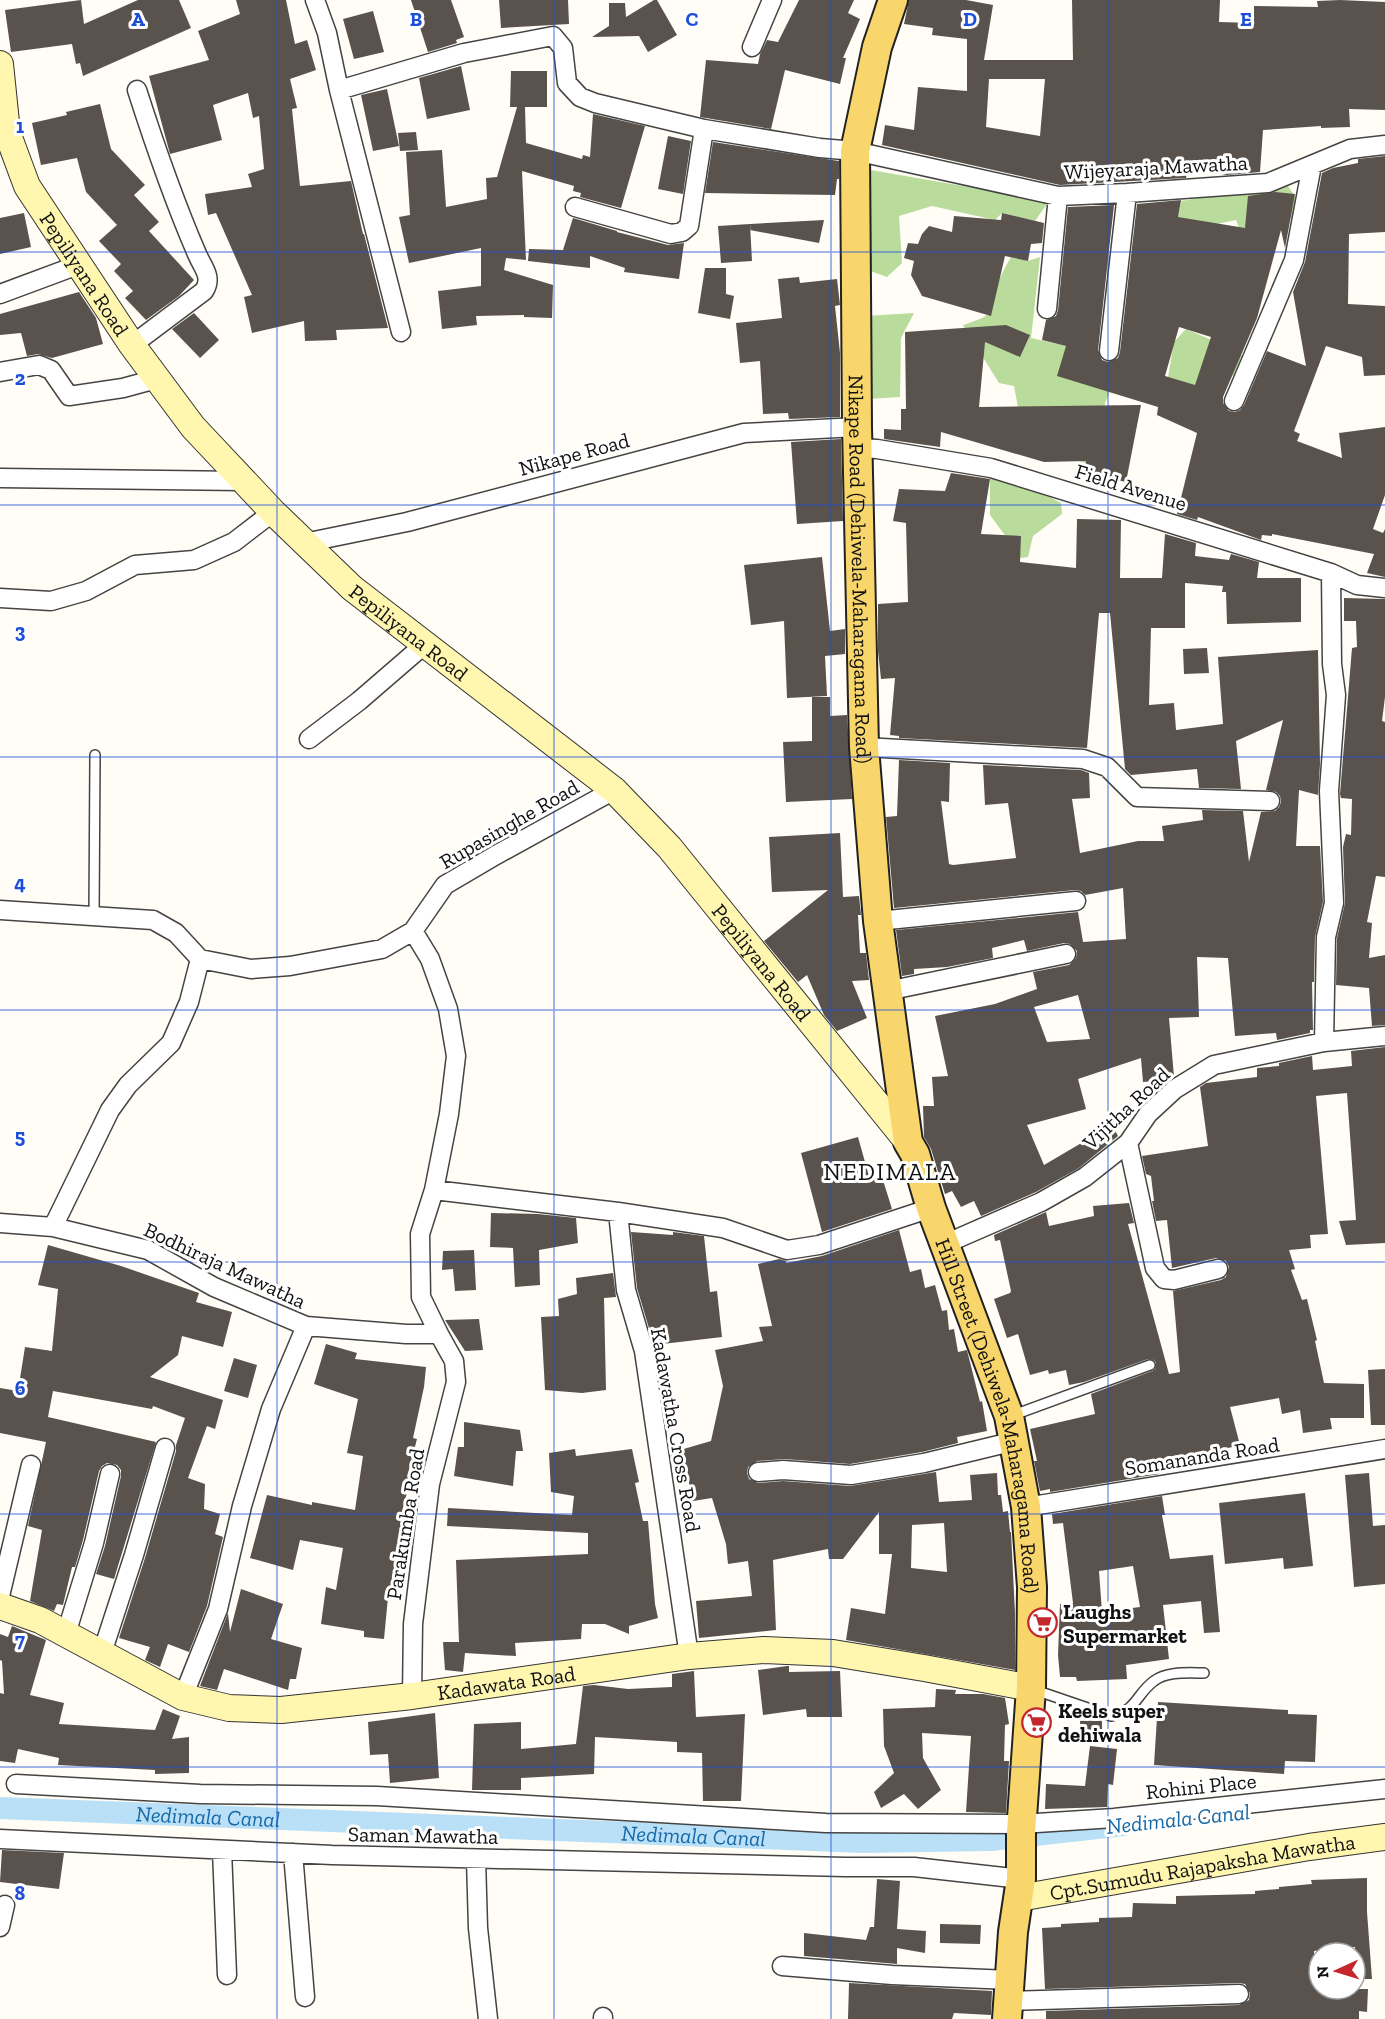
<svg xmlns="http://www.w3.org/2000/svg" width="1385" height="2019" font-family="'Zilla Slab',serif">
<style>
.forest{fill:#b9dc9c}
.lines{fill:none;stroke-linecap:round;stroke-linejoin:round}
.canal{stroke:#b9e0f7;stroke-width:22}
.building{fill:#5a524d;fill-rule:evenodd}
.lane-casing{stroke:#444;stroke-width:12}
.street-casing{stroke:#444;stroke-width:21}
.secondary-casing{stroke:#333;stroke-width:28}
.primary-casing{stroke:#222;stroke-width:32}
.lane{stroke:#fff;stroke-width:9}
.street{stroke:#fff;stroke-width:18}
.secondary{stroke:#fff6b0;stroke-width:26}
.primary{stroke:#f9d66b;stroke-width:28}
.grid{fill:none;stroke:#1d4ed8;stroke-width:1.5;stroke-opacity:0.55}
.labels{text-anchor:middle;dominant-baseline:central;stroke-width:6;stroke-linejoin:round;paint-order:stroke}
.street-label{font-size:21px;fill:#111;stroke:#fff}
.poi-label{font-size:21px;font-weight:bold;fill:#111;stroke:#fff;text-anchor:start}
.water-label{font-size:22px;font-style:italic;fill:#1768a6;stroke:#fff}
.quarter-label{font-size:24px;letter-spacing:1.5px;fill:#111;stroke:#fff}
.grid-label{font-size:20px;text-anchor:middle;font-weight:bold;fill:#1d4ed8;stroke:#fff;stroke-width:6;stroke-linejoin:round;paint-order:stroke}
</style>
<rect width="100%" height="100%" fill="#fffdf5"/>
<!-- forest -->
<path class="forest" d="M865 169 1049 201 1035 221 1002 213 995 220 932 206 899 216 902 263 887 277 865 269Z
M1286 183 1296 198 1295 216 1277 227 1242 236 1236 220 1217 224 1176 226 1181 201Z
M1011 257 1028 261 1040 257 1031 338 1097 353 1115 380 1105 403 1098 462 1077 463 1076 438 1019 413 1014 386 999 383 963 325C1003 313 988 309 1000 278 1003 271 1007 264 1011 257Z
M914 313 901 338 900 397 868 399 866 316Z
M1186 329 1214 341 1210 352 1242 355 1234 376 1203 363 1194 389 1167 383 1174 342Z
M990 478 1042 493 1061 503 1062 514 1033 536 1028 557 1012 559V545L990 515Z"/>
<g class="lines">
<!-- canal -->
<path class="canal" id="s1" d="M0 1808 862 1842 991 1840 1124 1825"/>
</g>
<!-- building -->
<path class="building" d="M81 0 84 24 138 0H179L191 28 83 76 80 63 76 64 72 44 11 52 5 10Z
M236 0H286L295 44 307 40 316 70 290 79 297 108 292 109 300 186 351 181 363 234H364L388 328 336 330 337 340 305 341 304 321 252 333 244 297 252 295 216 213 208 215 205 194 252 187 248 174 264 169 259 116 253 118 248 93 213 105 222 140 170 154 149 76 209 60 198 31 240 14Z
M411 0H451L464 37 456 40 457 43 428 52Z
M499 0H568L569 24 501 28Z
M654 0H657L677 35 648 52 639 36 592 37 609 26V3H625L626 17Z
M799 0H854L848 13 860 19 843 58H846L840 84 785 70 771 129 700 117 706 60 758 64 760 54 767 40 778 42Z
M909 0H966L993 5 984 60H1073L1072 0H1220L1219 22 1254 23V6L1318 7 1317 1 1340 0 1385 2V110L1349 109 1350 127 1321 128V126L1263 130 1260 172 1227 175 1188 168 1186 178 1060 185 882 145 885 125 914 130 918 87 967 91V39L932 35 933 28 904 24ZM989 79H1045L1040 136 986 127Z
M373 11 384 52 354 59 343 19Z
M461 66 470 110 427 119 419 78Z
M511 71H547V107H525L526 143 582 159 583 155 590 157 593 114 645 126 621 208 580 197 581 193 573 191 574 186 522 171 526 260 506 258 504 270 553 285 552 318 524 317V315L476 316 477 325 442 329 438 291 481 286V248L409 263 399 217 410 215 406 152 442 150 446 207 487 199 486 178 497 177 517 107H510Z
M387 89 399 146 373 151 361 95Z
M100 104 111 149 145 185 134 195 159 222 149 231 194 280 179 296 146 320 125 298 133 291 114 271 121 264 99 241 117 225 86 192 77 158 41 165 32 123 67 115 66 112Z
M416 132 418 150 400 151 398 133Z
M668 136 691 141 683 194 658 189Z
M713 142 839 161V179H837L835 195 705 193Z
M1385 156V232L1349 234 1348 304 1385 306V375L1364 376 1362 357 1326 346 1294 431 1300 434 1297 441 1342 458 1339 433 1385 427V495L1373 529 1383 533 1385 529V577L1367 573 1374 554 1272 534V536L1262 535 1261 540 1198 517 1197 520 1177 514 1197 433 1157 415 1158 407 1057 376 1066 346 1042 340 1046 320 1056 316 1058 310 1068 207 1114 205 1098 350 1102 360 1108 362 1118 358 1120 352 1137 204 1181 200 1178 217 1245 228 1248 196 1275 192 1295 194 1285 248 1281 230 1257 318 1223 397V403L1229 411 1235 412 1240 410 1244 405 1267 351 1306 366 1293 292 1305 262 1322 173 1333 168 1358 163V159ZM1179 327 1211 337 1195 385 1165 376Z
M24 213 31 247 0 254V218Z
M1002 213 1044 223 1042 243 1031 244 1028 261 1005 256 991 316 922 296 911 275 914 261 904 258 908 243 918 244 922 234 929 226 952 232 954 216 1001 220Z
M573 218 617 231V232L668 245 684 243 679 279 624 272 625 268 590 256V268L528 261 529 249 563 250Z
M824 220 819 243 750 230V224Z
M750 224 752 261 721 263 718 226Z
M705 268H726V294L734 296 730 319 698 313Z
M799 277 800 283 837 279 840 305 835 306 840 353V417L789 419 788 413 763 414 760 361 740 363 736 323 782 318 778 279Z
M79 292 96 318 103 344 52 358 38 354 27 356 21 333 0 335V314Z
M194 313 219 340 200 358 172 329Z
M1006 325 1030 335 1020 357 985 342 979 407 1141 405 1126 482 1084 473 1086 461 1044 462 941 432 940 447 884 439V429L901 430V409H906L905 332Z
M841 439 843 521 797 524 791 442Z
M951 473 990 479 981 534 1021 536 1020 562 1076 568 1077 519 1121 520 1120 578H1162L1165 534 1196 543 1195 556 1229 560 1231 554 1259 562 1257 578H1301V622L1227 624 1226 592H1222L1223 586 1185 583V628H1151L1149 705 1174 703 1176 730 1223 724 1218 657 1318 650 1320 764 1318 795 1299 790 1296 846H1320L1323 902 1315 937 1314 982H1312L1313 1030H1310V1033L1277 1040 1276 1033 1235 1036 1228 958 1197 957 1199 1017 1169 1018 1174 1077 1168 1080 1143 1082 1141 1058 1078 1079 1086 1109 1027 1125 1044 1165 1112 1125 1118 1136 1079 1168 1036 1192 981 1216 974 1201 961 1207 952 1191 945 1194 931 1149 924 1137 923 1106H934L932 1077 948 1076 935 1016 995 1004 1037 989 1033 972 1069 965 1076 958 1077 951 1070 944 1064 943 1027 951 1024 940 992 948 993 958 947 967 914 969V974L902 976 896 930 1078 912 1083 942 1126 939 1123 888 1085 895 1081 891 1075 890 894 908 886 817 897 816 899 760 950 763 949 802 941 801 949 864 953 865 1016 858 1008 803 985 805 983 765 1081 770 1089 773 1090 798 1072 799 1080 853 1138 841H1164L1162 826 1203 820 1202 810 1243 811 1249 862 1261 812 1275 811 1279 807 1281 802 1280 796 1276 792 1266 790 1283 720 1236 741 1241 789 1199 788 1197 769 1131 775 1125 769 1110 613H1099L1087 748 899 738V736L890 735 895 678 881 679 878 651V604L908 602 906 523 893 521 899 489 945 491ZM1078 995 1090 1039 1047 1042 1034 1007Z
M822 557 830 631 845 629V654L825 656 827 696 787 698 784 621 751 625 744 565Z
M1344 598 1385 599V697L1382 721 1385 722V877L1376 876 1367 922 1372 923 1369 958 1385 955V1025L1372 1026 1369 988 1336 985 1337 938 1345 903 1343 847 1346 834 1351 835 1352 799 1341 798 1340 794 1352 648 1357 647 1356 621H1344Z
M1207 648 1209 673 1184 674 1183 649Z
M812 697H830V716L847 715 852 799 786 802 783 742 812 741Z
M840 833 843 897 859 896 861 915H858L860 953H866L869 980 852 981 867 1018 837 1031 824 1015 807 975 798 982 764 941 828 890 772 892 769 837Z
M1385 1047V1243L1346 1245 1339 1221 1356 1220 1347 1093 1316 1096 1328 1234 1310 1235 1311 1248 1289 1250 1295 1269 1291 1270 1302 1300 1307 1299 1317 1340 1315 1341 1324 1383 1364 1384V1418H1330L1332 1429 1303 1433 1300 1410 1282 1414 1279 1398 1230 1407 1240 1445 1193 1457 1194 1464 1158 1471 1159 1474 1050 1492V1489L1040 1491 1034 1461H1037L1030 1429 1095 1414 1091 1394 1152 1371 1155 1369 1156 1363 1154 1360 1148 1359 1084 1382 1069 1385 1066 1370 1049 1374 1048 1370 1030 1375 1018 1334 1007 1338 994 1299 1010 1293 1011 1291 1000 1240 995 1241 994 1235 1046 1212 1049 1226 1094 1216 1093 1206 1129 1203 1134 1223 1128 1224 1169 1374 1180 1372 1173 1291 1221 1280 1226 1277 1229 1267 1226 1261 1216 1258 1172 1268 1167 1220 1156 1221 1152 1201H1154L1151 1176 1146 1174 1142 1156 1208 1146 1200 1087 1206 1083 1257 1077V1068L1279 1066V1063L1312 1056 1313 1070 1352 1066 1351 1051Z
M858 1137 870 1180 882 1177 892 1209 822 1232 801 1153Z
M491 1213 538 1214 576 1218 578 1243 539 1250 540 1285 515 1287 513 1248 490 1247Z
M899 1230 910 1272 921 1269 925 1288 935 1285 942 1311 947 1310 949 1330 954 1329 958 1352 967 1350 980 1402 982 1401 987 1431 957 1437 958 1443 922 1452 850 1464 784 1459 757 1461 748 1467 747 1473 749 1479 758 1483 783 1481 850 1486 936 1472 939 1502 972 1500 970 1475 997 1473 998 1495H1001L1003 1512 1008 1511 1010 1532H1011L1015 1613V1670L846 1640 851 1608 885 1614 892 1554H879V1512L843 1559H829L828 1549 773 1560 776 1630 699 1638 696 1601 752 1596 748 1561 728 1564 726 1544 712 1498 693 1501 687 1474 676 1476 671 1455 670 1453 711 1441 723 1386 715 1350 763 1341 759 1327 772 1326 758 1264 779 1259 786 1261V1263L822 1256ZM944 1523 947 1572 911 1568 912 1525Z
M631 1232 673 1235V1232L704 1236 710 1292 717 1291 722 1337 654 1345 637 1288Z
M48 1245 121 1266 199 1293 196 1302 232 1312 223 1347 182 1336 178 1355 150 1377 223 1400 215 1429 207 1426 188 1478 205 1484 204 1509 220 1514 215 1534 223 1537 207 1606 189 1652 168 1644 160 1667 145 1660 150 1647 119 1638 145 1558 176 1451V1445L185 1418 153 1406 152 1409 53 1391 48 1417 156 1442 114 1579 96 1574 105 1546 121 1476V1470L117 1465 107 1463 102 1466 99 1471 83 1540 75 1567H72L63 1605 57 1604 54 1611 30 1601 42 1530 28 1526 46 1442 0 1433V1388L18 1391 25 1347 52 1351 58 1289 38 1285Z
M474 1250 476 1290 455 1291 453 1269 442 1270 443 1251Z
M613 1273 616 1297 604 1298 606 1390 582 1393 545 1390 541 1317 559 1316 558 1299 577 1294 576 1278Z
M479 1319 483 1350 465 1351 445 1320Z
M326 1344 357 1353 355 1359 426 1367 424 1387 413 1438 417 1439 407 1477 411 1478 400 1519 409 1520 388 1597 384 1639 364 1637V1631L321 1624 326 1587 336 1590 343 1548 300 1540 293 1570 250 1558 267 1495 312 1505V1502L355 1510 363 1456 347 1453 358 1399 314 1384Z
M234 1358 257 1365 248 1398 224 1391Z
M1385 1369V1425H1371L1368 1370Z
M464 1422 520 1430 523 1451H516L513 1486 454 1476 458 1447H464Z
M575 1449 576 1456 632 1449 639 1482 635 1483 643 1521H648L655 1604 658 1618 629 1626V1634L605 1624H582L581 1639 515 1643 516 1656 465 1653 463 1672 445 1670 443 1642H459L456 1560 588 1554V1533L447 1526 448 1508 572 1515 574 1496 551 1492 549 1453Z
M1369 1473 1373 1526 1385 1525V1584L1354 1587 1345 1475Z
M1305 1493 1313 1566 1284 1569 1283 1558 1225 1564 1219 1503Z
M1162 1496 1165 1515H1162L1170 1559 1213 1555 1220 1632 1204 1633 1201 1601 1163 1605 1169 1659 1126 1665 1127 1679 1077 1681 1076 1677H1060L1058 1655 1060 1604 1073 1603 1063 1523 1053 1524 1052 1514ZM1133 1566 1140 1607 1102 1612 1099 1571Z
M241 1589 283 1604 271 1639 302 1648 296 1679H290L288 1690 224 1669 217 1690 200 1686 228 1613 230 1632Z
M12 1626 46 1640 30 1695 64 1703 59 1724 155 1730 163 1709 180 1716 172 1739 189 1737V1773L155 1774V1770L58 1765 59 1758 18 1749 15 1763 0 1761V1693L4 1694 2 1661 0 1660V1634L8 1637Z
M787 1666H789V1672L840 1671 842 1717H807L806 1709 763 1715 758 1670Z
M694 1671 696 1717 745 1714 741 1801H703L702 1753 677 1752V1742L595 1737 594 1774 521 1778V1790H472L474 1724 521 1722V1749L576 1744 583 1686 594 1685 628 1689 672 1687V1674Z
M936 1689 956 1690 955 1694H983L1005 1698 1009 1724 1005 1725 1004 1761H1009L1006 1813 966 1812 971 1736 922 1733 923 1758 941 1790 918 1809 904 1794 881 1808 874 1792 894 1773 884 1746 883 1709 935 1707Z
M1158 1702 1288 1710V1714L1317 1715 1315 1762 1285 1761 1284 1774 1154 1765Z
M435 1713 439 1778 390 1783 388 1754 370 1755 368 1722Z
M1102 1720V1737L1081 1738 1080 1721Z
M1090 1746 1117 1749 1113 1785 1108 1784 1107 1807 1045 1809 1046 1784 1085 1786Z
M2 1850 64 1853 59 1889 0 1882Z
M1367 1878V1912L1372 1979H1355V1947L1314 1951 1315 1986H1319V1989H1368L1367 2012 1359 2011V2019H1046V2011L1239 2005 1249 2000 1250 1993 1245 1984 1239 1983 1045 1989 1042 1928 1061 1927V1924L1099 1922V1918L1132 1917 1133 1903 1176 1904V1896L1255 1894V1891L1279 1889V1887L1312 1884 1311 1880Z
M877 1879 900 1881 897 1929 926 1931 925 1953 897 1948V1964L804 1956V1933L866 1940 870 1927H874Z
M940 1924 981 1925 980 1944 940 1943Z
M849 1983 992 1991 991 2015 954 2013 952 2019H848Z"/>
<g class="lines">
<defs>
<path id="lane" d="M94 916 95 755
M1011 1416 1150 1365
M1035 1690 1111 1716C1137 1711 1136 1694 1154 1681 1167 1671 1188 1673 1204 1673"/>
<path id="street" d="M315 0 327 33 339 90 401 332
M752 47 772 0
M339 90 464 53 553 36 563 48 567 83 580 97 595 103 704 129 820 148 855 151 1058 196 1127 193 1268 183 1350 149 1385 145
M575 207 671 234 682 232 689 226 704 129
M0 294 78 265
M1047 309 1058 196
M132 345 204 291C213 277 203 268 197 254 174 201 155 146 137 90
M1109 351 1127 193
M0 372 39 365 51 370 69 396 123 388 156 379
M1234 401 1294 260 1312 165
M858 448 877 449 991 468 1331 573 1357 585 1385 588
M0 478 242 481
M304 543 407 522 744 433 857 427
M0 598 51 601 86 591 135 565 194 560 234 542 273 512
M309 739 359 701 425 644
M864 747 1083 759 1107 767 1137 797 1270 801
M0 910 153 920 176 933 200 959 251 969 290 966 382 949 413 931 445 885 496 855 614 790
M878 921 1076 901
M413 931 430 959 448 1009 456 1056 449 1114 434 1190 420 1234 421 1297 439 1334
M887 991 1066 954
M1324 1042 1326 937 1334 903 1329 791 1336 695 1332 664 1331 573
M1128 1143 1155 1268 1164 1279 1174 1280 1218 1269
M434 1190 618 1212 723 1228 787 1250 819 1245 931 1208
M618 1212 626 1290 644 1351 689 1656
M0 1223 53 1227 148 1250 214 1287 306 1326 406 1334H439L454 1361 456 1382 430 1484 413 1624 412 1696
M53 1227 110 1110 128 1085 171 1043 189 1002 200 959
M945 1244 1041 1202 1085 1177 1128 1143 1148 1114 1175 1089 1214 1065 1324 1042 1385 1036
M758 1472 783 1470 851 1475 924 1463 1015 1441
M1026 1507 1385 1449
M0 1596 31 1465
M66 1634 94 1543 110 1474
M102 1653 134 1555 165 1448
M183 1697 218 1609 242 1506 271 1409 306 1326
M16 1784 200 1794 377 1796 826 1823 1021 1824 1114 1818 1385 1789
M0 1839 332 1855 845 1867H914L1021 1879
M222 1850 227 1975
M293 1853 305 1997
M476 1859 478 1928 488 2019
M0 1927 5 1905
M782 1966 892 1975 1010 1980
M1008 2001 1239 1994
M603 2017V2019"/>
<g id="secondary">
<path id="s2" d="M0 64 7 132 27 186 132 345 193 427 273 512 352 588 614 790 669 847 908 1142"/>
<path id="s3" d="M0 1606 40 1620 183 1697 229 1708 281 1710 412 1696 689 1656 764 1650 833 1653 924 1668 1031 1688"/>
<path id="s4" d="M1019 1898 1309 1847 1385 1837"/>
</g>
<g id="primary">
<path id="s5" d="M893 0 877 47 855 151 857 427 864 747 878 921 908 1142 915 1154 931 1208 1009 1416 1026 1507 1032 1587 1031 1688 1021 1832V1879L1013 1932 1007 2019"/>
</g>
</defs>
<!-- lane casing -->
<use href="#lane" class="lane-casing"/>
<!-- street casing -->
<use href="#street" class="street-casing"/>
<!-- secondary casing -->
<use href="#secondary" class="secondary-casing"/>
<!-- primary casing -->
<use href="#primary" class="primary-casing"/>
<!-- lane -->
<use href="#lane" class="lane"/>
<!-- street -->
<use href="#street" class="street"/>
<!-- secondary -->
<use href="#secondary" class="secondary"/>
<!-- primary -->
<use href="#primary" class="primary"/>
</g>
<!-- grid -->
<path class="grid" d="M277 0V2019M554 0V2019M831 0V2019M1108 0V2019M0 252H1385M0 505H1385M0 757H1385M0 1010H1385M0 1262H1385M0 1514H1385M0 1767H1385"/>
<!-- icons -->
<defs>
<symbol id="supermarket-ring" viewBox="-11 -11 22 22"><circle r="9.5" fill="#fff" stroke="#c4262e" stroke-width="1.5"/><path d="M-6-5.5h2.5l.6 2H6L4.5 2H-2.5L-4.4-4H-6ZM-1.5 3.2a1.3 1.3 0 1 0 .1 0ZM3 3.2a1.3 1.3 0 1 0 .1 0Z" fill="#c4262e"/></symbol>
</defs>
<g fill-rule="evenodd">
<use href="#supermarket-ring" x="1026" y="1606" width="33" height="33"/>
<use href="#supermarket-ring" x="1020" y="1706" width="33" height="33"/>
</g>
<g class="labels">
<!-- street labels -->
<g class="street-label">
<text transform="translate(1156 167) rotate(-3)">Wijeyaraja Mawatha</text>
<text stroke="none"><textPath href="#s2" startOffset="231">Pepiliyana Road</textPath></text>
<text transform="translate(574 454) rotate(-15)">Nikape Road</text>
<text transform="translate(1131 487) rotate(17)">Field Avenue</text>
<text stroke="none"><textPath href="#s5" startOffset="574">Nikape Road (Dehiwela-Maharagama Road)</textPath></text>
<text stroke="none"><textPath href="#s2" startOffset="717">Pepiliyana Road</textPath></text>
<text transform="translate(509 824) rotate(-30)">Rupasinghe Road</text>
<text stroke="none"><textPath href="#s2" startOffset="1203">Pepiliyana Road</textPath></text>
<text transform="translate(1126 1108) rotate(-43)">Vijitha Road</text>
<text transform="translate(225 1265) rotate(25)">Bodhiraja Mawatha</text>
<text stroke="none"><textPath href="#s5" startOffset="1437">Hill Street (Dehiwela-Maharagama Road)</textPath></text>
<text transform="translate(676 1430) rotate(80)">Kadawatha Cross Road</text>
<text transform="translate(1202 1456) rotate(-9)">Somananda Road</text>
<text transform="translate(405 1524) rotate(-81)">Parakumba Road</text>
<text stroke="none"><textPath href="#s3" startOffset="531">Kadawata Road</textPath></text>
<text transform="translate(1201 1786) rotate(-6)">Rohini Place</text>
<text transform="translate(423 1835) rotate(1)">Saman Mawatha</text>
<text stroke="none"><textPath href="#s4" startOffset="186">Cpt.Sumudu Rajapaksha Mawatha</textPath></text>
</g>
<!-- poi labels -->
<g class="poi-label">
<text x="1063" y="1611">Laughs<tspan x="1063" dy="24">Supermarket</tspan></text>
<text x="1058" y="1710">Keels super<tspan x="1058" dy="24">dehiwala</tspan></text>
</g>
<!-- water labels -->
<g class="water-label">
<text stroke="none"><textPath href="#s1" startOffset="208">Nedimala Canal</textPath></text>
<text transform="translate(1178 1819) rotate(-6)">Nedimala Canal</text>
<text stroke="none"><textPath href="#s1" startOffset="694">Nedimala Canal</textPath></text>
</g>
<!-- quarter labels -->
<g class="quarter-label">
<text x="890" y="1171">NEDIMALA</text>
</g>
</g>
<g class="grid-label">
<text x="138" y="26">A</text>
<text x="416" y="26">B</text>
<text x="692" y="26">C</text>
<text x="970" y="26">D</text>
<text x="1246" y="26">E</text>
<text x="20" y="133">1</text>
<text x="20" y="385">2</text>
<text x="20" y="638">3</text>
<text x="20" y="890">4</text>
<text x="20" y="1143">5</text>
<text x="20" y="1395">6</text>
<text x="20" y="1647">7</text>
<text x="20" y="1900">8</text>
</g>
<!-- north arrow -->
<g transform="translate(1337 1971) rotate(266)"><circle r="28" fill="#ffffff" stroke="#a0a0a0" stroke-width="1.5"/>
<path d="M0-4.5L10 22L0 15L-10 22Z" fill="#c4262e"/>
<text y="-9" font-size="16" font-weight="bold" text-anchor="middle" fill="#111111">N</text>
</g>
</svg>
